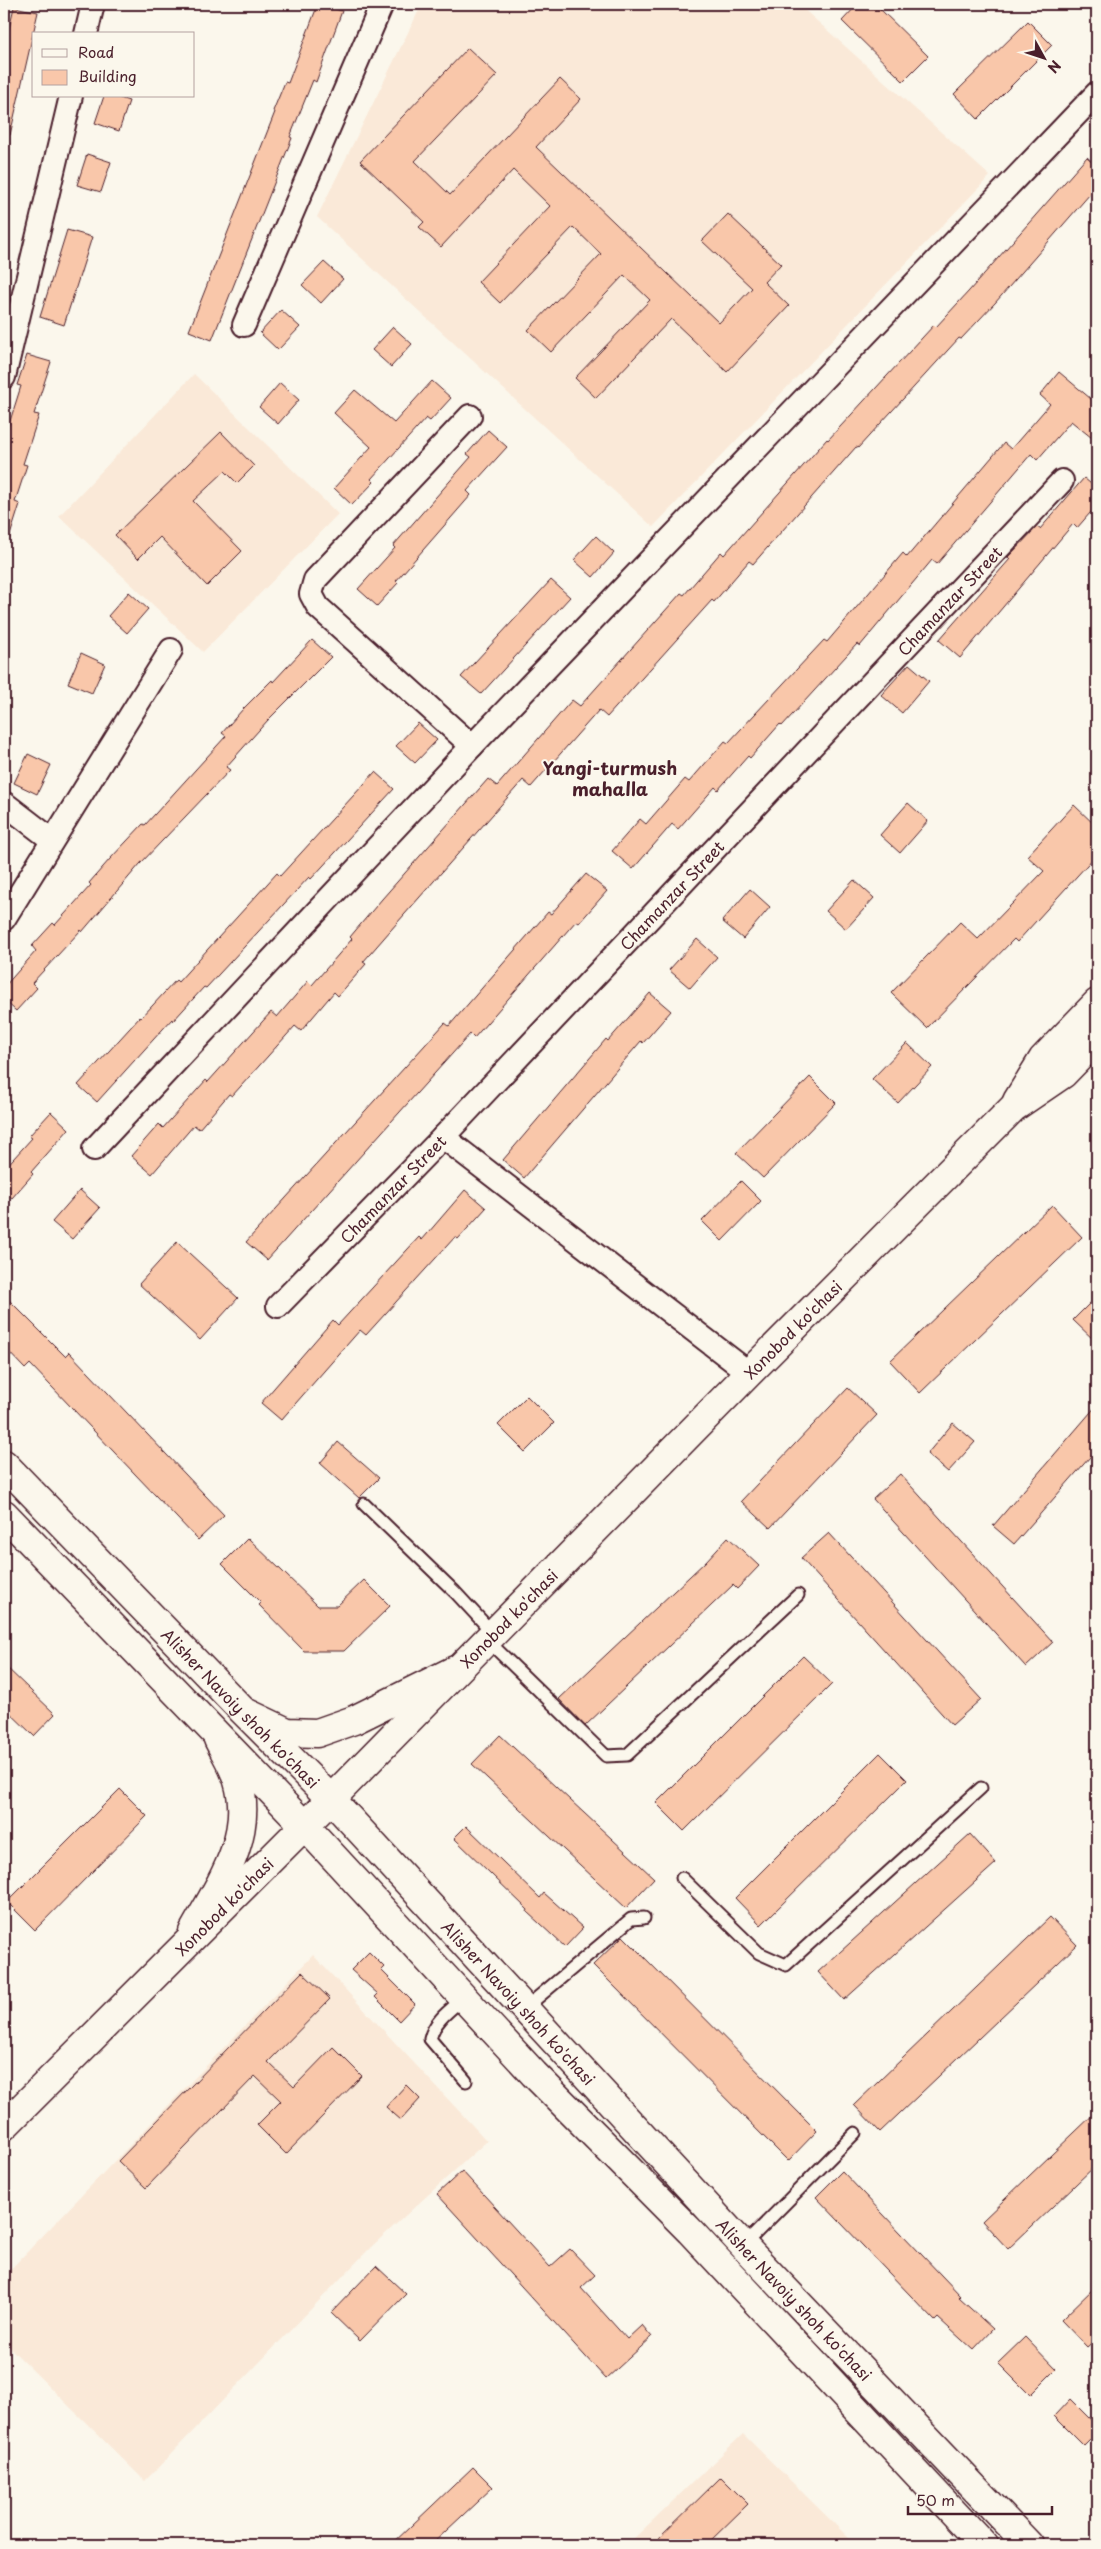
<svg xmlns="http://www.w3.org/2000/svg" width="1101" height="2549" font-family="'Playpen Sans',sans-serif">
<style>
.built{fill:#fae9d8}
.building{fill:#f9c7aa;stroke:#4a1f2b}
.lines{fill:none;stroke-linecap:round;stroke-linejoin:round}
.service-casing{stroke:#4a1f2b;stroke-width:15}
.minor-casing{stroke:#4a1f2b;stroke-width:26}
.tertiary-casing{stroke:#4a1f2b;stroke-width:31}
.secondary-casing{stroke:#4a1f2b;stroke-width:31}
.service{stroke:#fbf7ec;stroke-width:11}
.minor{stroke:#fbf7ec;stroke-width:22}
.tertiary{stroke:#fbf7ec;stroke-width:28}
.secondary{stroke:#fbf7ec;stroke-width:28}
.labels{text-anchor:middle;dominant-baseline:central;stroke-width:4;stroke-linejoin:round;paint-order:stroke}
.street-label{font-size:16px;fill:#4a1f2b;stroke:#fbf7ec}
.neighbourhood-label{font-size:18px;font-weight:bold;fill:#4a1f2b;stroke:#fbf7ec}
</style>
<rect width="100%" height="100%" fill="#fbf7ec"/>
<filter id="ink" filterUnits="userSpaceOnUse"><feTurbulence type="fractalNoise" baseFrequency=".02" numOctaves="2"/><feDisplacementMap in="SourceGraphic" scale="10" xChannelSelector="R" yChannelSelector="G"/><feConvolveMatrix kernelMatrix="1 2 1 2 8 2 1 2 1" color-interpolation-filters="sRGB"/></filter>
<g filter="url(#ink)">
<!-- built -->
<path class="built" d="M422 4H798L990 176 653 527 317 217Z
M194 374 338 514 203 652 59 516Z
M313 1955 487 2141 371 2247 145 2481 4 2342V2276Z
M743 2434 856 2545H627Z"/>
<!-- building -->
<path class="building" d="M318 4 342 11 316 82 313 80 290 137 292 138 212 340 189 331 275 112 273 111 285 82 288 83Z
M858 4H875L928 56 903 81 842 21Z
M14 7 38 12 10 135H4V50Z
M1028 21 1052 45 978 119 954 94Z
M468 48 497 75 415 161 450 195 560 79 581 99 536 147 719 323 752 288 702 241 728 214 781 264 764 282 789 306 727 372 671 319 596 398 575 378 650 300 624 275 551 352 528 330 601 254 573 227 500 303 478 282 550 206 513 170 441 247 419 227 424 222 360 161Z
M104 96H114L129 101 119 131 95 123Z
M87 154 111 162 101 192 77 185Z
M1087 157 1097 166V186L995 303 961 339 959 338 858 448 856 447 753 564 749 561 714 602 712 600 607 717 599 710 531 787 523 780 397 923 363 962 366 964 338 996 334 992 301 1031 295 1026 232 1096 229 1094 199 1129 194 1125 152 1174 131 1156 159 1124 163 1128 206 1080 208 1082 271 1012 277 1017 308 981 312 985 352 939 350 937 382 899 488 779 497 786 572 700 580 706 681 593 684 595 721 552 724 555 827 439 828 440 934 325 936 327 969 291Z
M67 230 92 237 64 325 40 317Z
M324 262 343 279 321 303 302 285Z
M281 310 300 327 278 350 260 333Z
M393 327 412 344 391 367 372 350Z
M27 355 51 362 34 414 39 415 23 464 27 465 15 502 20 504 7 545 4 544V440L21 386 17 385Z
M1059 372 1097 404V442L1071 421 1037 460 1031 454 937 564 932 560 860 646 857 644 782 726 780 724 750 758 748 756 718 790 715 787 678 829 672 824 633 869 612 851 640 819 646 824 685 779 689 782 725 741 728 743 824 640 827 642 903 553 907 557 1004 443 1011 449 1050 404 1040 395Z
M432 381 451 398 430 421 426 418 371 479 374 482 352 505 334 488 371 447 334 413 355 390 394 423Z
M280 383 299 400 278 424 259 407Z
M488 430 507 447 467 491 471 495 396 581 398 583 377 606 358 589 395 548 393 546 471 457 467 454Z
M221 432 254 466 237 483 225 471 193 501 242 551 207 586 160 537 138 559 115 535Z
M1084 478 1097 489V505L1077 528 1073 524 960 658 939 640 1010 559 1008 557 1037 527 1040 529Z
M596 536 614 553 593 577 574 560Z
M551 580 570 597 481 694 461 677Z
M129 592 148 609 127 633 108 616Z
M312 640 331 657 268 720 226 767 230 770 140 864 82 932 81 930 32 983 37 988 16 1011 4 1000V987L36 951 32 946 53 923 55 925 91 885 89 883 110 859 143 824 145 825 226 736 222 733 243 709 272 680 273 682Z
M81 653 105 664 92 693 68 683Z
M909 664 929 681 902 713 881 695Z
M418 723 437 740 415 763 396 746Z
M28 754 51 765 37 794 14 783Z
M375 772 394 789 311 879 309 877 206 988 204 987 173 1021 172 1019 97 1102 78 1085 140 1017 141 1018 176 980 178 982 277 873 280 876Z
M908 803 928 821 900 853 880 835Z
M1074 805 1097 827V854L1017 942 1014 939 927 1028 891 993 960 922 978 939 1044 871 1027 856Z
M586 874 607 891 579 923 576 921 474 1038 470 1034 267 1260 246 1242 445 1023 449 1026 548 912 551 914Z
M854 880 874 898 846 929 826 911Z
M750 889 770 907 743 939 722 921Z
M697 939 717 957 690 988 669 970Z
M650 993 671 1011 643 1043 641 1041 524 1178 503 1160 606 1039 608 1041Z
M907 1043 932 1067 898 1103 872 1079Z
M810 1077 836 1103 763 1178 736 1153Z
M51 1112 69 1129 31 1172 33 1174 12 1198 4 1191V1169L32 1138 29 1136Z
M741 1181 761 1201 722 1241 702 1221Z
M80 1190 100 1208 72 1239 52 1222Z
M465 1190 486 1208 458 1239 455 1237 366 1335 360 1330 281 1420 261 1403 333 1320 338 1325 419 1237 422 1240Z
M1052 1205 1082 1237 920 1393 890 1361Z
M177 1242 238 1298 200 1340 139 1284Z
M4 1295 65 1356 69 1352 224 1515 198 1540 30 1364 25 1369 4 1347Z
M1097 1296V1343L1073 1320Z
M848 1388 877 1415 770 1528 741 1501Z
M527 1396 554 1423 525 1452 498 1425Z
M1097 1405V1449L1014 1544 993 1526Z
M953 1423 975 1442 948 1472 927 1454Z
M338 1442 379 1478 359 1498 320 1463Z
M900 1474 1053 1642 1026 1667 873 1499Z
M829 1533 981 1699 952 1725 801 1558Z
M728 1537 759 1566 737 1589 733 1585 585 1726 559 1699 706 1561Z
M248 1538 318 1606H337L364 1580 390 1606 344 1651H304L259 1605 261 1603 222 1564Z
M803 1656 832 1684 684 1831 656 1803Z
M4 1665 55 1714 34 1736 4 1707Z
M500 1735 654 1878 626 1908 472 1764Z
M880 1753 907 1780 761 1925 735 1898Z
M120 1789 147 1816 35 1930 7 1902Z
M466 1826 540 1898 544 1893 583 1928 565 1947 527 1912 528 1910 454 1838Z
M970 1834 996 1863 844 2000 818 1972Z
M1050 1917 1077 1945 880 2132 854 2105Z
M623 1936 817 2131 788 2161 593 1965Z
M369 1952 384 1967 381 1970 415 2004 399 2021 375 1997 378 1994 351 1970Z
M302 1972 330 1999 268 2062 294 2087 333 2047 362 2076 286 2154 257 2125 281 2101 255 2076 146 2188 118 2161Z
M406 2085 420 2099 401 2120 386 2107Z
M1097 2111V2164L1008 2249 982 2221Z
M462 2171 550 2267 570 2249 595 2275 581 2288 627 2339 642 2325 652 2337 606 2379 437 2194Z
M842 2171 961 2296 959 2298 993 2329 973 2350 938 2318 935 2321 816 2197Z
M376 2266 406 2294 360 2341 331 2313Z
M1097 2285V2338L1087 2347 1061 2320Z
M1025 2337 1056 2369 1030 2395 998 2363Z
M1070 2399 1097 2426V2433L1084 2446 1054 2416Z
M473 2467 493 2487 431 2545H391Z
M721 2477 748 2504 706 2545H652Z"/>
<g class="lines">
<defs>
<path id="service" d="M364 1504 455 1592 494 1634
M487 1640 606 1756 627 1755 798 1595
M682 1878 759 1953 786 1965 981 1788
M464 1998C450 2010 434 2021 430 2039L466 2081
M524 2009 631 1919 644 1918
M743 2246 855 2133"/>
<g id="minor">
<path d="M86 34 93 4"/>
<path d="M244 325 382 4"/>
<path d="M4 377 71 96"/>
<path d="M470 416 315 580 311 594 318 607 472 746"/>
<path d="M4 803 52 840"/>
<path d="M4 919 171 650"/>
<path d="M443 1137 749 1373"/>
<path d="M94 1149 472 746 1097 93"/>
<path id="s1" d="M278 1306 443 1137 1062 481"/>
</g>
<path id="tertiary" d="M247 1713 287 1732 317 1733 354 1720 455 1670
M193 1932C218 1887 255 1836 238 1781 234 1767 225 1753 218 1739"/>
<g id="secondary">
<path d="M1017 1101 1043 1059 1097 1003"/>
<path id="s2" d="M4 1464 242 1710 331 1799 753 2256 1029 2545"/>
<path d="M4 1514 305 1826 534 2074 690 2231 984 2545"/>
<path id="s3" d="M4 2126 331 1799 749 1373 1013 1108 1063 1074 1097 1039"/>
</g>
</defs>
<!-- service casing -->
<use href="#service" class="service-casing"/>
<!-- minor casing -->
<use href="#minor" class="minor-casing"/>
<!-- tertiary casing -->
<use href="#tertiary" class="tertiary-casing"/>
<!-- secondary casing -->
<use href="#secondary" class="secondary-casing"/>
<!-- service -->
<use href="#service" class="service"/>
<!-- minor -->
<use href="#minor" class="minor"/>
<!-- tertiary -->
<use href="#tertiary" class="tertiary"/>
<!-- secondary -->
<use href="#secondary" class="secondary"/>
</g>
</g>
<g class="labels">
<!-- street labels -->
<g class="street-label">
<text stroke="none"><textPath href="#s1" startOffset="974">Chamanzar Street</textPath></text>
<text stroke="none"><textPath href="#s1" startOffset="569">Chamanzar Street</textPath></text>
<text stroke="none"><textPath href="#s1" startOffset="164">Chamanzar Street</textPath></text>
<text stroke="none"><textPath href="#s3" startOffset="1121">Xonobod ko'chasi</textPath></text>
<text stroke="none"><textPath href="#s3" startOffset="716">Xonobod ko'chasi</textPath></text>
<text stroke="none"><textPath href="#s2" startOffset="340">Alisher Navoiy shoh ko'chasi</textPath></text>
<text stroke="none"><textPath href="#s3" startOffset="311">Xonobod ko'chasi</textPath></text>
<text stroke="none"><textPath href="#s2" startOffset="745">Alisher Navoiy shoh ko'chasi</textPath></text>
<text stroke="none"><textPath href="#s2" startOffset="1150">Alisher Navoiy shoh ko'chasi</textPath></text>
</g>
<!-- neighbourhood labels -->
<g class="neighbourhood-label">
<text x="610" y="767">Yangi-turmush<tspan x="610" dy="21">mahalla</tspan></text>
</g>
</g>
<!-- margin -->
<rect width="1101" height="2549" fill="none" stroke="#fbf7ec" stroke-width="20"/>
<rect x="10" y="10" width="1081" height="2529" fill="none" stroke="#4a1f2b" stroke-width="2" filter="url(#ink)"/>
<!-- legend -->
<rect x="32" y="32" width="162" height="65" fill="#fbf7ec" stroke="#b4a19f"/>
<rect x="42" y="49" width="25" height="8" fill="#fbf7ec" stroke="#b4a19f"/>
<text x="78" y="58" font-size="15" fill="#4a1f2b">Road</text>
<rect x="42" y="70" width="25" height="15" fill="#f9c7aa" stroke="#b4a19f"/>
<text x="78" y="82" font-size="15" fill="#4a1f2b">Building</text>
<!-- north arrow -->
<g transform="translate(1044 58) rotate(130)" stroke="#fbf7ec" stroke-width="4" paint-order="stroke">
<path d="M0-4L9 19L0 12L-9 19Z" fill="#4a1f2b"/>
<text y="-8" font-size="14" font-weight="bold" text-anchor="middle" fill="#4a1f2b">N</text>
</g>
<!-- scale -->
<path d="M908 2506v8h144v-8" fill="none" stroke="#4a1f2b" stroke-width="2.5"/>
<text x="916" y="2506" font-size="15" fill="#4a1f2b" stroke="#fbf7ec" stroke-width="4" paint-order="stroke">50 m</text>
</svg>
